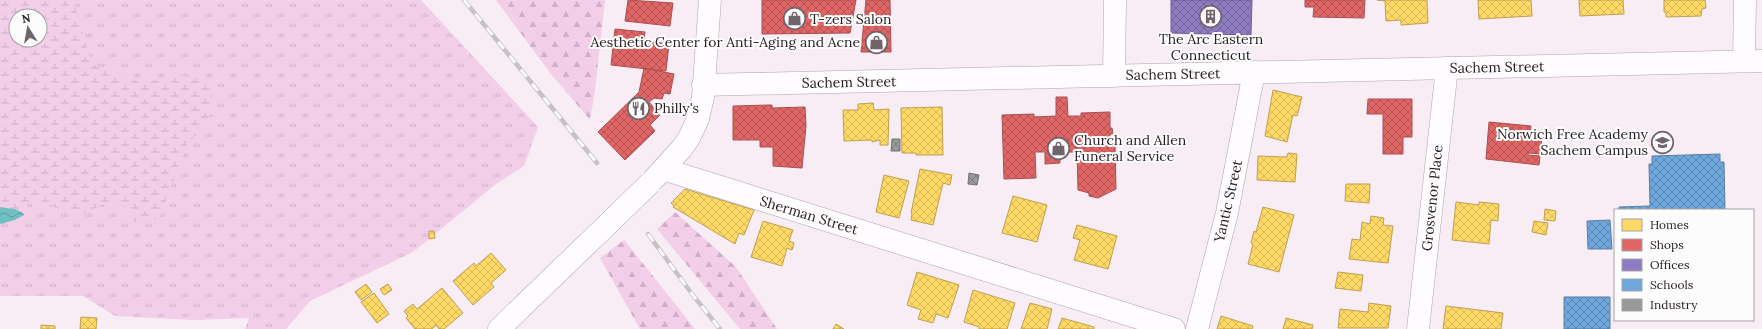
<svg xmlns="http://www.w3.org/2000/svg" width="1762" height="329" font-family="Lora,serif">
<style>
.grass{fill:url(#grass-tufts);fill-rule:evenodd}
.forest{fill:url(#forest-firs)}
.wetland{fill:url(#wetland-marsh);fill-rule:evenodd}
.water{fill:url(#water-waves)}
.homes{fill:url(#homes-cross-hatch);stroke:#bea052}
.shops{fill:url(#shops-cross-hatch);stroke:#a85052}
.offices{fill:url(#offices-cross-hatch);stroke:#6e5f93}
.schools{fill:url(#schools-cross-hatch);stroke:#597ea4}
.industry{fill:url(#industry-cross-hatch);stroke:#767375}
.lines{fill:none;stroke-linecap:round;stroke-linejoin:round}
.minor-casing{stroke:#afa4ac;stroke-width:23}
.minor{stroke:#fefcfe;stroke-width:22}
.rail-casing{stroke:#c6c2c5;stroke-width:4.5}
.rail{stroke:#fcfcfc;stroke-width:3;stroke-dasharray:9;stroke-linecap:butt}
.minor-bridge-casing{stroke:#afa4ac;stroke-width:23;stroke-linecap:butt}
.minor-bridge{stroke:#fefcfe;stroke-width:22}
.labels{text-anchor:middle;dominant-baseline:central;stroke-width:4;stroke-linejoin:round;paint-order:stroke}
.poi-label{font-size:14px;fill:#251b22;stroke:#fcfcfc;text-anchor:start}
.street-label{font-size:14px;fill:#251b22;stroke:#fcfcfc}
</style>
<defs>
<pattern id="grass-tufts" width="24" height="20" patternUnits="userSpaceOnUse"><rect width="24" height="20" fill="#f2cee9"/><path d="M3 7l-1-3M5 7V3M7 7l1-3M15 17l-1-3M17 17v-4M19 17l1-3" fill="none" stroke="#cfb0c8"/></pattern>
<pattern id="forest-firs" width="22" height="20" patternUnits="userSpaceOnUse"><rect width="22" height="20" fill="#f2cee9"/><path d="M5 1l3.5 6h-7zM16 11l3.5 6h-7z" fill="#cfb0c8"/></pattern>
<pattern id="wetland-marsh" width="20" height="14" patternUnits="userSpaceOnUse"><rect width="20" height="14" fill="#f2cee9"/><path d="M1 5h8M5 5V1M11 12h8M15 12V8" fill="none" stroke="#cfb0c8"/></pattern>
<pattern id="water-waves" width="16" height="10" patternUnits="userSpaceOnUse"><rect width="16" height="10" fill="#70bfc3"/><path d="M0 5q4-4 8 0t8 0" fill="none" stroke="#5c9a9e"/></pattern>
<pattern id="homes-cross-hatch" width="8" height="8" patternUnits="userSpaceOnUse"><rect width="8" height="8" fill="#ffd966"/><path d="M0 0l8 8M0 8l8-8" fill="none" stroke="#daba58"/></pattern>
<pattern id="shops-cross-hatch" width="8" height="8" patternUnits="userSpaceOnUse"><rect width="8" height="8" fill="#e06666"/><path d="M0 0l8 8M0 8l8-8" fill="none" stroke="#b55354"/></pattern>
<pattern id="offices-cross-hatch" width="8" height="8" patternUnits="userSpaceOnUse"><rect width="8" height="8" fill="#8e7cc3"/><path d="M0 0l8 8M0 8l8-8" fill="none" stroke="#74659e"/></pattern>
<pattern id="schools-cross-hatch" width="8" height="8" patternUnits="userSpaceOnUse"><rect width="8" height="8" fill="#6fa8dc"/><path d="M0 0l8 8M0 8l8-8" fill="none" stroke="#5b88b2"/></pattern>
<pattern id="industry-cross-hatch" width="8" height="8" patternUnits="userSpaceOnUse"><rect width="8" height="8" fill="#999"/><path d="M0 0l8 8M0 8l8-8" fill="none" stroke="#7d7c7c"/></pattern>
</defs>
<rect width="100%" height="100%" fill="#f8ecf5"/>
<!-- grass -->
<path class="grass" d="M0 0H421L538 127 524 166 496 184 413 252 310 301 286 329H245L249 318 193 320 115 316 83 296H0V224L15 220V209L0 207ZM16 16H40V40H16Z"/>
<!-- forest -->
<path class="forest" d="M496 0H605L595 90 590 120 551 74Z
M675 212 736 267 777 329H740L657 229Z
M624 240 633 251 695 329H640L600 258Z"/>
<!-- wetland -->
<path class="wetland" d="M0 0H70L74 3 92 64 142 83 179 75 213 83 211 112 200 132 187 144 159 219 134 222 128 207C121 206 110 202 104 204 97 206 89 213 81 214 66 216 47 201 32 198L23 213 15 209 0 207ZM16 16H40V40H16Z"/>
<!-- water -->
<path class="water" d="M0 207 15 209 23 213 24 215 15 220 0 224Z"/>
<!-- homes -->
<path class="homes" d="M1377 0H1427L1428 23 1401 25V20L1386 21 1385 1Z
M1478 0H1531L1532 16 1479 19Z
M1579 0H1623L1624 14 1580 16Z
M1664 0H1705L1706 8 1702 9 1701 16 1666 17V12H1664Z
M1273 90 1302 97 1297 116 1293 115 1287 142 1265 136Z
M873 103 874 110 889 109 888 145H880V140L872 142V140L844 141 843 110H858V104Z
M942 107 943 155H916V153H902L901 108Z
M1288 153 1297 154 1295 182 1257 180 1258 156 1287 157Z
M920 169 952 175 950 185 943 183 933 225 911 220 912 213H911Z
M884 175 909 181 899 218 876 212Z
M1346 184H1370L1369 203 1345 201Z
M685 189 754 210 744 235 739 233 735 244 673 207 674 205 671 203Z
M1013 196 1047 205 1037 242 1002 233Z
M1456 202 1479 205V202L1499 204 1498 221 1491 220 1489 244 1452 240Z
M1263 207 1294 215 1279 272 1248 264 1253 244 1251 243 1254 231 1256 232Z
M1545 209 1556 211 1555 221 1544 220Z
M1371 216 1384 218 1383 225 1393 226 1388 263 1349 259 1352 239 1360 240 1362 222 1370 224Z
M763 221 793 230 789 241 794 243 792 250 787 248 782 266 751 257Z
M1534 221 1548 223 1546 235 1532 232Z
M1077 225 1117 236 1108 269 1074 260 1080 240 1073 238Z
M429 231H434L435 238 429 239Z
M491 253 506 270 491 283 494 287 473 305 453 281 474 263 476 266Z
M917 272 959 285 948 318 936 314 933 323 918 319 921 310 907 305Z
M1338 272 1363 275 1361 291 1335 288Z
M366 284 372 292 361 300 355 292Z
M388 284 392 290 384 295 380 289Z
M442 288 463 313 444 329H439L436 325 432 329H415L406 318 408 316 404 311 413 304 417 309Z
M973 290 1015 303 1007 329H979V327L964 322Z
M374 293 389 314 377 323 361 302Z
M1030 303 1052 309 1047 329H1021Z
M1369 303 1391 306 1388 328H1338L1340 309 1368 312Z
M1446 306 1503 313 1501 329H1443Z
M1221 316 1253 326 1252 329H1217Z
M81 317 97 318 96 329H80Z
M1062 318 1094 327V329H1058Z
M1286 318 1313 325 1312 329H1283Z
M836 324 844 329H833Z
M41 325 55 326V329H41Z"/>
<!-- shops -->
<path class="shops" d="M628 0 673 3 670 26 625 21Z
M762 0H856L850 33 762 34Z
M866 0H890L891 52H861Z
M1305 0H1365L1364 18 1313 17 1314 7H1305Z
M615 29 645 32 644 41 669 44 666 71 611 65Z
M644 68 674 74 670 94 664 93 662 99 654 98 649 102 660 115 650 125 655 131 625 160 598 132 639 92Z
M1056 97H1067L1068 116H1081V113L1110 112V128H1112L1113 134H1110V144H1115L1116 189 1098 198 1089 196V193L1078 190 1077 152H1060V163L1045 164V152H1035L1036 178 1004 179 1002 115 1034 114V117L1056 116Z
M1368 99H1412V137H1403V154H1383V114H1367Z
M769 105H772V108L805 107 806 126 802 168 773 166V147H760V140H733V106Z
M1489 122 1531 126 1530 136 1542 137 1540 154 1528 153V155L1540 156 1539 165 1486 159Z"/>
<!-- offices -->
<path class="offices" d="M1171 0H1252L1251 35 1171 33Z"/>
<!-- schools -->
<path class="schools" d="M1720 154V162H1724L1725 210H1619V207L1650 206 1649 164H1652V156Z
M1610 220 1612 249H1588L1587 221Z
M1564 297H1610V329H1564Z"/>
<!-- industry -->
<path class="industry" d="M892 139H900V151H891Z
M969 173 979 175 977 185 968 184Z"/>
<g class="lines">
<defs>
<path id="minor" d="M1744 61 1745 0
M1114 76 1115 0
M703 85 1762 61
M663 169 1174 329
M654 179 682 148 689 138 698 119 703 97 710 0
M499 329 610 222
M1197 329 1227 213 1254 72
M1418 329 1447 68"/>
</defs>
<!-- minor casing -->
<use href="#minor" class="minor-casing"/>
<!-- minor -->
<use href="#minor" class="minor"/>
<defs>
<path id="rail" d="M464 0 597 163
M648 234 692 294 720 329"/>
</defs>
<!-- rail casing -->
<use href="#rail" class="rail-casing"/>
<!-- rail -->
<use href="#rail" class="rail"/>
<defs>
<path id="minor-bridge" d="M610 222 650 183"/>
</defs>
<!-- minor-bridge casing -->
<use href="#minor-bridge" class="minor-bridge-casing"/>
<!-- minor-bridge -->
<use href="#minor-bridge" class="minor-bridge"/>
</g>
<!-- icons -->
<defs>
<symbol id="building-ring" viewBox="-11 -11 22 22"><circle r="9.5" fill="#fcfcfc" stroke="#6f646c" stroke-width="1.5"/><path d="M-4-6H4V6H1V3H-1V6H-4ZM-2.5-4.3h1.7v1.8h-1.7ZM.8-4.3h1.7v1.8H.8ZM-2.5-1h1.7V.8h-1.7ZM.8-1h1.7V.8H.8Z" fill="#6f646c"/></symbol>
<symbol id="shop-ring" viewBox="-11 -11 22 22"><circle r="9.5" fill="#fcfcfc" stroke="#6f646c" stroke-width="1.5"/><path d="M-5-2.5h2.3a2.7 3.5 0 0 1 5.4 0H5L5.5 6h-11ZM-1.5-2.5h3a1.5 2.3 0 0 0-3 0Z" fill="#6f646c"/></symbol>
<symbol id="restaurant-ring" viewBox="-11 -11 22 22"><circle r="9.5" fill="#fcfcfc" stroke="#6f646c" stroke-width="1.5"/><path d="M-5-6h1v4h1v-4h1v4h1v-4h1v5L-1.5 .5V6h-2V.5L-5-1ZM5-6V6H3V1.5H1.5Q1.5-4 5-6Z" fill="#6f646c"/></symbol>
<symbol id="school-ring" viewBox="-11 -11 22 22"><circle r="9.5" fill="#fcfcfc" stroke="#6f646c" stroke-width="1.5"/><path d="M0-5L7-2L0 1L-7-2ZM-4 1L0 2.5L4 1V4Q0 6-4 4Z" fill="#6f646c"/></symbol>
</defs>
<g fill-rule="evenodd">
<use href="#building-ring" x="1198" y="4" width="25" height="25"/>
<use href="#shop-ring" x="782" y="6" width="25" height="25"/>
<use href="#shop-ring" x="864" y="30" width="25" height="25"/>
<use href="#restaurant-ring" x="626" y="96" width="25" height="25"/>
<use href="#school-ring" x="1650" y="130" width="25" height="25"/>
<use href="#shop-ring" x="1046" y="136" width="25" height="25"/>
</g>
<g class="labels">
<!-- poi labels -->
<g class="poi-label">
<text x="810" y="19">T-zers Salon</text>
<text x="1211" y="39" text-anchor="middle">The Arc Eastern<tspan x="1211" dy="16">Connecticut</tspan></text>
<text x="860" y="42" text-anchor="end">Aesthetic Center for Anti-Aging and Acne</text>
<text x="654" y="108">Philly's</text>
<text x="1648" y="134" text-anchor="end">Norwich Free Academy<tspan x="1648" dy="16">Sachem Campus</tspan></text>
<text x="1074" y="140">Church and Allen<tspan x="1074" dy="16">Funeral Service</tspan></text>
</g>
<!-- street labels -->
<g class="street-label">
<text transform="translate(1497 67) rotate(-1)">Sachem Street</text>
<text transform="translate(1173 74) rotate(-1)">Sachem Street</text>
<text transform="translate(849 82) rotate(-1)">Sachem Street</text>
<text transform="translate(1432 198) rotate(-84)">Grosvenor Place</text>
<text transform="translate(1228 201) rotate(-77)">Yantic Street</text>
<text transform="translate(809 215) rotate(17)">Sherman Street</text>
</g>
</g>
<!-- legend -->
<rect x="1614" y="209" width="140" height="112" fill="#fcfcfc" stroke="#a6a2a5"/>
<rect x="1622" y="219" width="20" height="12" fill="#ffd966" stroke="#a6a2a5"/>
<text x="1650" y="229" font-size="12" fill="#251b22">Homes</text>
<rect x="1622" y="239" width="20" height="12" fill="#e06666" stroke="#a6a2a5"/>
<text x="1650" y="249" font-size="12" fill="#251b22">Shops</text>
<rect x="1622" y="259" width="20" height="12" fill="#8e7cc3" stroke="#a6a2a5"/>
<text x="1650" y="269" font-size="12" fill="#251b22">Offices</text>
<rect x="1622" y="279" width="20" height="12" fill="#6fa8dc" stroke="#a6a2a5"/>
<text x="1650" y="289" font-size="12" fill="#251b22">Schools</text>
<rect x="1622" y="299" width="20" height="12" fill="#999999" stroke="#a6a2a5"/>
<text x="1650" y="309" font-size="12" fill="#251b22">Industry</text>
<!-- north arrow -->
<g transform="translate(28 28) rotate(349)"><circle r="19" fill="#fcfcfc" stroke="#a6a2a5"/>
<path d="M0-3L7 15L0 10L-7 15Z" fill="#6f646c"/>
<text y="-6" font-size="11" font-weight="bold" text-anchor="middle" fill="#251b22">N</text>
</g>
</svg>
